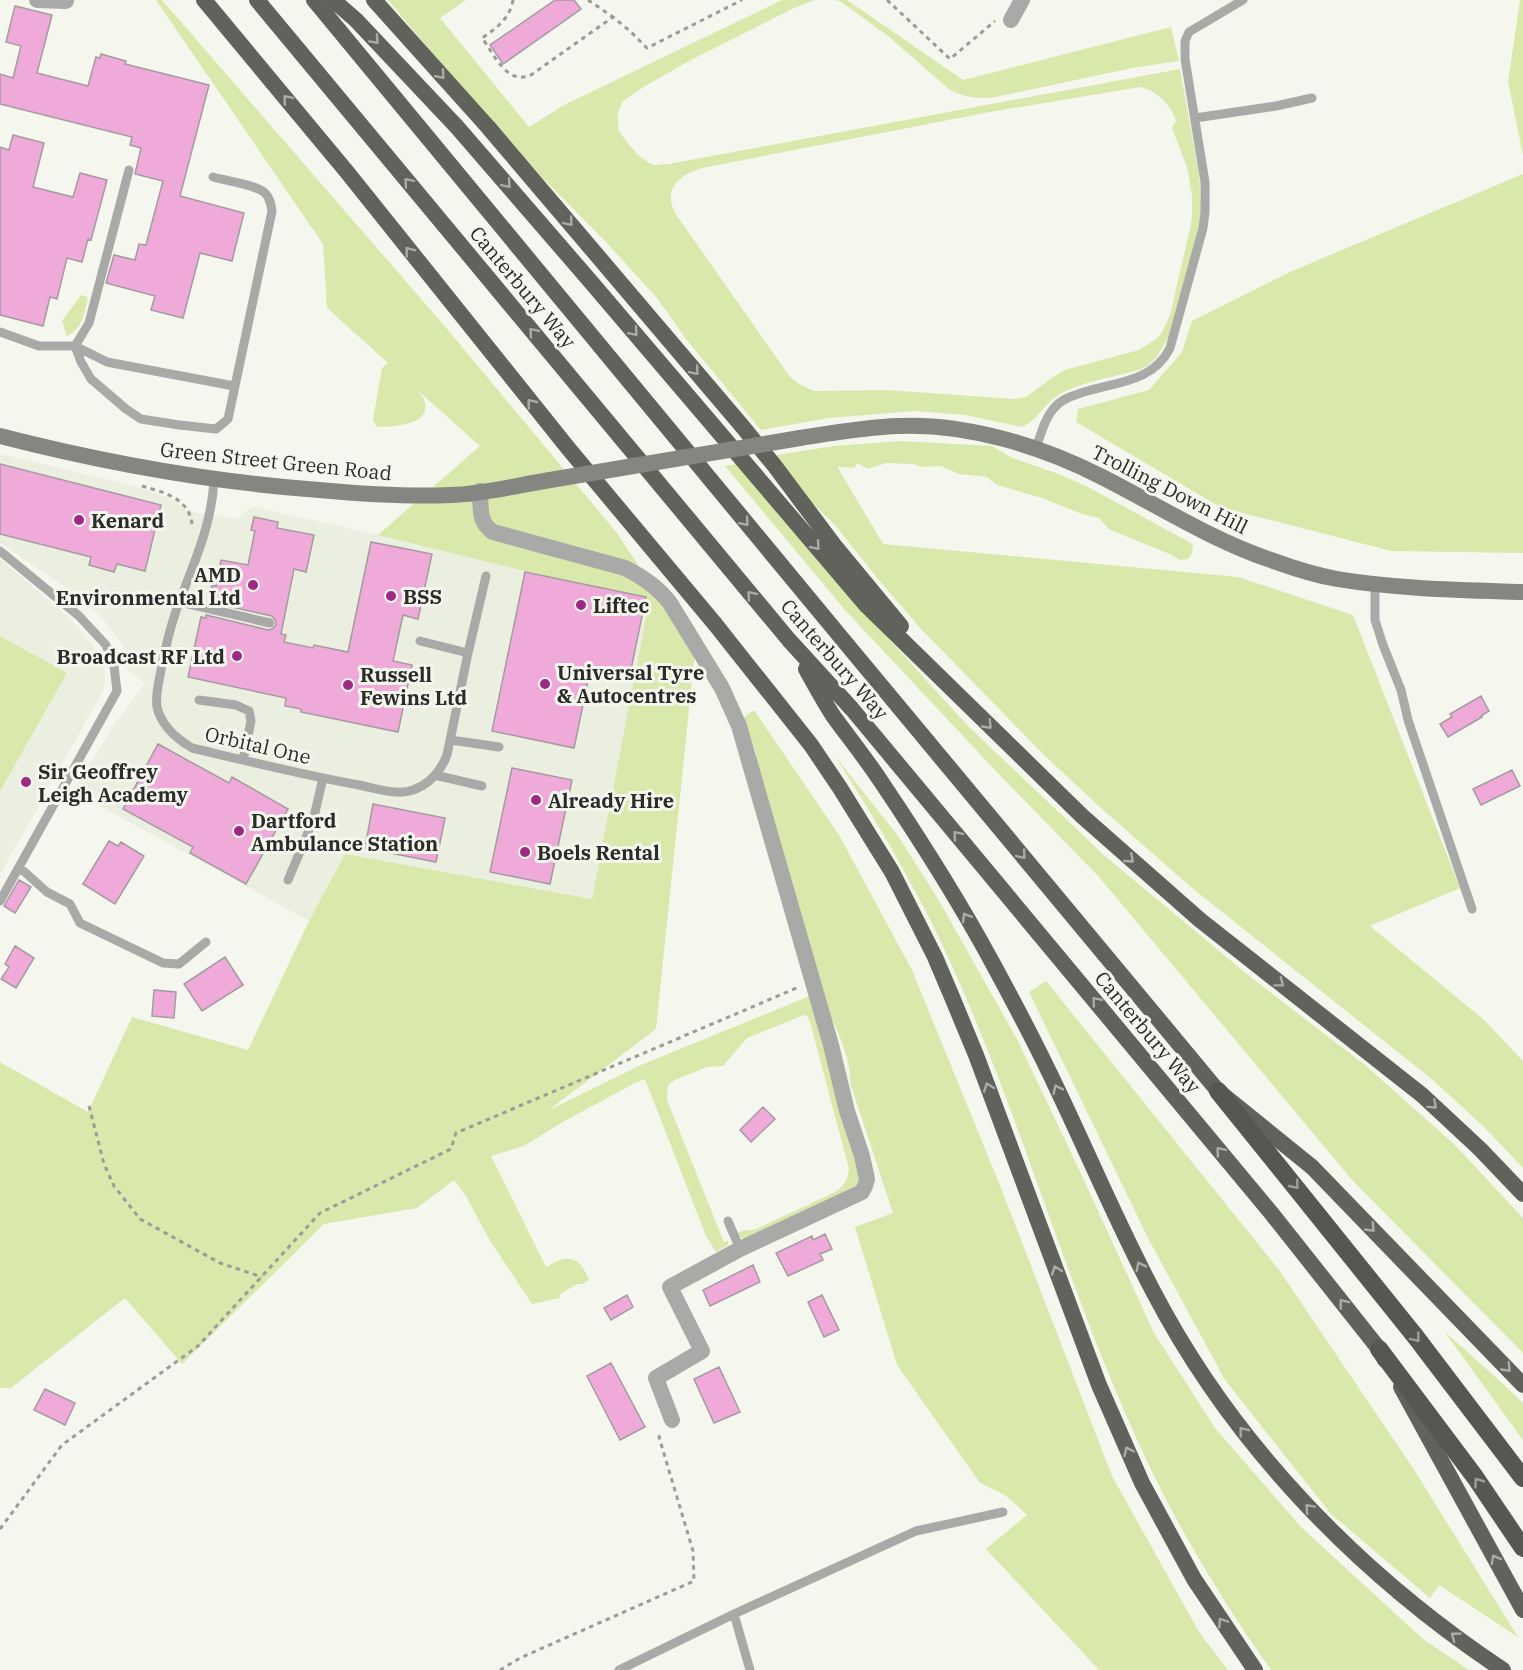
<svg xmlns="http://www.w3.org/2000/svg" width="1523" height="1670" font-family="'IBM Plex Serif',serif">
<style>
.built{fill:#ebefdf}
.green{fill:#d9e8ab;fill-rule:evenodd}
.building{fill:#efaad9;stroke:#a39ba0;stroke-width:1.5}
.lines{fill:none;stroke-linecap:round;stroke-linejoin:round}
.path{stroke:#9a9c96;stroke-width:3;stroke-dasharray:4.5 4.5;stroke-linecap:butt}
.service{stroke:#a9aaa7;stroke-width:9}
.minor{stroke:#a9aaa7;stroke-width:16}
.secondary{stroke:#858681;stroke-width:16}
.trunk{stroke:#60625b;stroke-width:16}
.motorway{stroke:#555750;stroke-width:18}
.secondary-bridge{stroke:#858681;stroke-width:16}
.oneway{stroke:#aaaca5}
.oneway2{stroke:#9d9f98}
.poi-dot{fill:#9e2983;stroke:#f5f7ef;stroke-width:2}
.labels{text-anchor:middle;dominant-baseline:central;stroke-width:6;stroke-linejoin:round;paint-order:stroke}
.street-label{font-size:20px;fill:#2b2c29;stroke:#f5f7ef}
.poi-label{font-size:20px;font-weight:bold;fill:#2b2c29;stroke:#f5f7ef;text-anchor:start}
</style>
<rect width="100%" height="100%" fill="#f5f7ef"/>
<!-- built -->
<path class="built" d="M0 454 120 482 161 495 177 502 186 511 238 519 245 512 253 507 650 594 592 899 345 854 309 921 73 791 115 723 145 684 122 665 130 656 115 634 97 612 69 590 0 543Z
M0 559 72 620 98 652 105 671 104 689 0 875Z"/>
<!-- green -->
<path class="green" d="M156 0H162L448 330 617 533 695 652 656 1029 549 1110 641 1065 812 995 859 1177 856 1187 745 1240 740 1237 737 1233 745 1230H754L833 1193C843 1188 848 1180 849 1169L810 1022 807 1016 804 1015 747 1038 723 1066 707 1067 675 1080 668 1085 667 1100 721 1235 724 1242 728 1240V1245L716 1252 706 1236 645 1079 635 1083 561 1123 524 1146 491 1156 546 1267C551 1265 555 1261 560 1260 577 1255 584 1267 589 1280L582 1284H577L559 1295 560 1298 532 1304 489 1239 466 1196 454 1180 417 1208 324 1224 182 1364 125 1298 11 1388H0V1062L88 1112 132 1017 248 1050 309 921 345 854 592 899 649 601 378 535 480 446 406 380C411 386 423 393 425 402 429 421 408 424 395 426 388 426 382 428 376 426L373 420 382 368 388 363 327 308 323 244Z
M388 0H466L440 18 529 127 564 105 782 0H815L792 9 691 60 645 86 623 101 618 112V121L619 131 626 141 638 155 649 163 655 165 669 164 1180 69 1199 174 1201 210 1197 235 1168 338 1156 358 1147 366 1139 370C1114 377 1079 382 1057 396 1044 404 1038 420 1022 427L965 415 915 411 829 418 761 430 686 339 657 298 605 241 502 137ZM1140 87C1156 90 1172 106 1176 121L1172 128 1187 167 1192 195V216L1190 229 1170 315 1161 334 1156 339 1139 350 1065 370 1053 377 1026 397 1014 399 887 390 815 391C804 387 795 383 788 374L677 216C661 191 678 175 702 168L990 112Z
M836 0H847L963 80 1171 27 1179 61 1132 68 996 97C978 99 965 98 949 89L888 36 841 2Z
M1520 0H1523V155L1508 82Z
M1523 174V553L1391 551 1220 507 1076 422 1078 409 1149 390 1182 352 1192 321 1292 271Z
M81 295 88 297C84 314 84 327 67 336L62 321Z
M901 441 992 446 1012 458 1056 473 1086 486 1193 544 1192 553 1188 559 1179 560 1172 555 1113 531 1109 529 1099 518 1082 514 1042 498 997 485 987 477 959 474 941 466 921 467 914 464 886 463 868 469 857 463 854 468 839 467 838 468 883 544 1238 577 1353 615 1460 888 1370 926 1483 1019 1523 1061V1168L1484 1127 1434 1081 1192 888 1102 809 1045 756 921 629 878 579 835 525 812 503 776 455 834 446Z
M736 464 844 590 969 727 1105 856 1253 979 1365 1065 1454 1144 1523 1218V1353L1353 1181 1099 877 993 768 845 610 725 466Z
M0 636 67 673 0 791Z
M754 710 839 835 912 970 1001 1188 1112 1476 1199 1632 1228 1670H1099L986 1549 1027 1515 1005 1495 980 1483 897 1365 855 1227 893 1213 851 1086C850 1059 840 1033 826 1009L757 773 756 753 743 718Z
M835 756 898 836 938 899 1017 1039 1083 1178 1154 1333 1215 1428 1301 1527 1423 1639 1469 1670H1271C1213 1588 1162 1501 1123 1408 1063 1269 1021 1123 960 984 926 904 882 830 835 756Z
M1046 981 1279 1270 1413 1468 1518 1637 1439 1585 1430 1598 1331 1514 1225 1380 1148 1238 1029 992Z
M1444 1331 1491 1373 1523 1403V1440Z"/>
<!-- building -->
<path class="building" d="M555 0H574L581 9 503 64 490 45Z
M15 6 52 15 37 73 88 86 96 57 100 58 101 54 126 61 125 64 209 85 180 196 244 213 232 261 200 253 183 318 151 310 155 296 106 283 114 255 135 260 139 244 146 245 163 181 135 174 141 148 130 145 132 137 0 104V74L13 78 21 46 6 42Z
M13 135 44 143 33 187 73 197 80 173 107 180 91 240 88 239 82 262 67 258 57 299 50 297 43 326 0 315V147L9 150Z
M0 464 161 505 145 571 117 564 114 572 89 565 91 557 0 534Z
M254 517 278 522 277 528 314 535 306 572 294 569 281 634 286 635 284 642 313 648 314 645 348 652 371 542 432 554 418 619 403 615 393 661 412 665 398 732 301 712V709L285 706 286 698 188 677 201 617 206 618V615L268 630 272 629 276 625V621L272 616 209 602 212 585 216 586 221 560 248 565 255 531 251 530Z
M525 572 646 597 629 679 590 671 574 748 492 731Z
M1481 696 1489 711 1481 716 1482 717 1448 737 1440 724 1452 717 1450 714Z
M158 744 229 783 232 777 288 809 246 884 190 853 193 847 123 809Z
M512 768 572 780 550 884 490 872Z
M1512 770 1520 786 1481 805 1473 789Z
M373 804 445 818 436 862 365 848Z
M109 841 118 846 121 842 144 856 115 904 83 884Z
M19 880 31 887 15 913 4 906Z
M15 946 34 958 16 988 1 979 9 967 5 964Z
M225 957 243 985 202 1011 184 984Z
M154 990 176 992 174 1018 152 1016Z
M763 1107 775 1119 751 1142 740 1130Z
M825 1234 832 1249 820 1254 823 1260 788 1276 776 1253 812 1236 813 1240Z
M753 1265 760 1282 710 1306 703 1290Z
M627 1295 633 1307 611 1320 604 1308Z
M822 1295 839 1330 824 1337 808 1302Z
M611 1363 645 1427 620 1440 587 1376Z
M719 1367 740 1412 714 1423 694 1379Z
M45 1389 75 1403 65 1425 34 1410Z"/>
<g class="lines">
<!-- path -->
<path class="path" d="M513 0C510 18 497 28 482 38 494 54 507 86 531 75L613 17 631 32 647 48 742 0
M588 0 613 17
M887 0 950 59 995 21
M142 486C163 492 189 498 192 524
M89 1106 104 1164 114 1186 140 1219 220 1263 262 1277
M0 1529 62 1445 198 1346 320 1213 451 1149 456 1133 799 987
M500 1670 520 1658 694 1581 693 1551 659 1437 662 1434"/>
<!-- service -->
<path class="service" d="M1195 118 1276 106 1312 98
M0 332 39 346H75L89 323 129 170
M75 346 81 362 91 379 126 409 141 419 179 425 216 429 228 419 272 211C271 204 270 198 265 193 255 184 226 181 213 177
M75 346 107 362 234 386
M1036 448C1041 434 1045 417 1056 406 1062 399 1072 396 1081 393 1113 382 1153 383 1170 348L1203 228 1205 212V182L1185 59V41L1189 32 1243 0
M214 480C212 525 193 565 177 608 170 628 165 649 161 670 159 682 155 695 157 707 161 725 177 739 192 748 247 761 303 775 359 785 375 788 397 796 413 790 430 784 441 770 447 755L468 653 486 576
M0 551 79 616 106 645 114 666 117 691 0 901
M1375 584V620L1383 645 1401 690 1408 720 1472 909
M180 602 270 623
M420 641 468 653
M199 700 236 705 249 711 251 721 243 760
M451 740 499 747
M435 775 482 786
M19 867 47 892 70 904 80 923 163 963 179 964 206 942
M288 880 313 821 323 778
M728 1221 740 1249
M734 1614 750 1670
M619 1670 734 1614 916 1531 1003 1512"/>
<!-- minor -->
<path class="minor" d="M37 0 66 1
M1011 20 1022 0
M480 491C481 508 478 522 493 532L625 568C643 577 658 587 670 603L722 688 739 726 831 1045 847 1111 862 1156 867 1179 865 1186 862 1192 740 1249 670 1287 702 1351 656 1378 672 1420"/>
<!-- secondary -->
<path class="secondary" d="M0 436C105 463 211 482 319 490 363 494 407 497 451 495 484 494 518 485 550 480
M800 438C832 433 866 427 899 426 966 423 1041 446 1100 476 1156 504 1211 540 1271 560 1293 568 1315 575 1337 579 1398 589 1461 590 1523 592"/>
<!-- trunk -->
<path class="trunk" d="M204 0 347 172 568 448 715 624 811 745 840 788 892 872 935 957 952 997 976 1055 1099 1385 1142 1483 1194 1579 1255 1670
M257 0 789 640 852 709 1272 1214 1379 1349 1385 1360
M314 0 844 641 1218 1091 1312 1167 1523 1385
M333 0 356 20 457 127 591 282 866 605 1082 816 1200 920 1422 1095 1480 1149 1523 1194
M374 0 488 127 742 426 774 465 834 545 901 626
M806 669C815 685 824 702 834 717 850 739 867 760 882 783 921 841 959 901 992 962 1016 1006 1039 1050 1060 1095 1091 1160 1119 1227 1153 1291 1233 1445 1359 1574 1503 1670
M1401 1387 1523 1610"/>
<!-- motorway -->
<path class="motorway" d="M1218 1091 1415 1336 1523 1478
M1379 1349 1475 1477 1523 1548"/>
<!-- secondary-bridge -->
<path class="secondary-bridge" d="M550 480 800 438"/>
</g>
<!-- one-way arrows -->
<defs><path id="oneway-chevron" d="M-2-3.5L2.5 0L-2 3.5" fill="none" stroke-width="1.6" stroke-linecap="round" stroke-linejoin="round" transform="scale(1.5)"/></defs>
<g class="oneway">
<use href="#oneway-chevron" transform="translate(375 40) rotate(47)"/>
<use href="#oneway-chevron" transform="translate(441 75) rotate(48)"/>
<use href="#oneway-chevron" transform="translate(287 99) rotate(-130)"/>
<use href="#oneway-chevron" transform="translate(408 182) rotate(-130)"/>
<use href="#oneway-chevron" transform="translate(507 184) rotate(49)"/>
<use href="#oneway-chevron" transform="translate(569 222) rotate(50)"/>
<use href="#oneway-chevron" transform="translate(409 251) rotate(-128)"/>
<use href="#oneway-chevron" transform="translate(533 332) rotate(-130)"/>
<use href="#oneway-chevron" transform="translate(634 332) rotate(49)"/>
<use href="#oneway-chevron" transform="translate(695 371) rotate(50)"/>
<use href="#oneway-chevron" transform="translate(531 403) rotate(-129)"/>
<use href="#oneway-chevron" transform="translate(745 522) rotate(50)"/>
<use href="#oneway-chevron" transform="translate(816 546) rotate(49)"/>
<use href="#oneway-chevron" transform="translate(751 595) rotate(-130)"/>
<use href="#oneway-chevron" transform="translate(988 725) rotate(46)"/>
<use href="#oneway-chevron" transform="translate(957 835) rotate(-130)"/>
<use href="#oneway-chevron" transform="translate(1022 855) rotate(50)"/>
<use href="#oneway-chevron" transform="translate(1130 859) rotate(41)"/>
<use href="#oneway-chevron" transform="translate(966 917) rotate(-121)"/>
<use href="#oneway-chevron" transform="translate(1280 983) rotate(37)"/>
<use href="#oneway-chevron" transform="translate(1096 1001) rotate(-130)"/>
<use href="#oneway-chevron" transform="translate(988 1087) rotate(-111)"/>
<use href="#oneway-chevron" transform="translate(1057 1089) rotate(-116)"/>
<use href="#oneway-chevron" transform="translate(1433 1105) rotate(42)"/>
<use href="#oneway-chevron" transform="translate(1220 1151) rotate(-130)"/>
<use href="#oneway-chevron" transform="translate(1371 1228) rotate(46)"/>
<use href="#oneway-chevron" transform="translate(1140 1266) rotate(-116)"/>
<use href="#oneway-chevron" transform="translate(1056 1270) rotate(-110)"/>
<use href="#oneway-chevron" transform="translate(1343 1303) rotate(-128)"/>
<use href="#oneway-chevron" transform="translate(1507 1368) rotate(46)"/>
<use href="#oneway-chevron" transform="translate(1243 1431) rotate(-128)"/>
<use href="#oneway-chevron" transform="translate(1128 1451) rotate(-115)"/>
<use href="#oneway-chevron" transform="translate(1309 1508) rotate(-133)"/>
<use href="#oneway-chevron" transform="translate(1495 1559) rotate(-118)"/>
<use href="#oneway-chevron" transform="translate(1222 1622) rotate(-124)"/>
<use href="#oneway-chevron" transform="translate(1455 1636) rotate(-143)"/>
</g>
<g class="oneway2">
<use href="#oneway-chevron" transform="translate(1295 1185) rotate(51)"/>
<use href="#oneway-chevron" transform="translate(1416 1338) rotate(52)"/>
<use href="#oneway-chevron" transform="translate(1478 1482) rotate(-125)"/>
</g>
<!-- markers -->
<g class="poi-dot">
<circle cx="79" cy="520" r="6"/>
<circle cx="253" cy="585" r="6"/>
<circle cx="391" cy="596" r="6"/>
<circle cx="581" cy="605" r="6"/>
<circle cx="237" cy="656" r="6"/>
<circle cx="545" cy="684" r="6"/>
<circle cx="348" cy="685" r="6"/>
<circle cx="26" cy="782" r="6"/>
<circle cx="536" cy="800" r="6"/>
<circle cx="239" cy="831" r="6"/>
<circle cx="525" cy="852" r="6"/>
</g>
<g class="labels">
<!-- street labels -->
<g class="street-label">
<text transform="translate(523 287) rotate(50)">Canterbury Way</text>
<text transform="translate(276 461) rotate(6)">Green Street Green Road</text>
<text transform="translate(1170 489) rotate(27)">Trolling Down Hill</text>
<text transform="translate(835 659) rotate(49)">Canterbury Way</text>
<text transform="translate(258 745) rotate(13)">Orbital One</text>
<text transform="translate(1148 1032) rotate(50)">Canterbury Way</text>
</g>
<!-- poi labels -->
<g class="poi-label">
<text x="91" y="520">Kenard</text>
<text x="241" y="574" text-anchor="end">AMD<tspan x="241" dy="23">Environmental Ltd</tspan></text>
<text x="403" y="596">BSS</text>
<text x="593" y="605">Liftec</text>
<text x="225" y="656" text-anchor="end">Broadcast RF Ltd</text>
<text x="557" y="672">Universal Tyre<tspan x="557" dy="23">&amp; Autocentres</tspan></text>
<text x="360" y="674">Russell<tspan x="360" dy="23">Fewins Ltd</tspan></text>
<text x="38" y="771">Sir Geoffrey<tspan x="38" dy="23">Leigh Academy</tspan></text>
<text x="548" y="800">Already Hire</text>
<text x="251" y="820">Dartford<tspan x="251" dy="23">Ambulance Station</tspan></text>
<text x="537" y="852">Boels Rental</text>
</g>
</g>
</svg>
